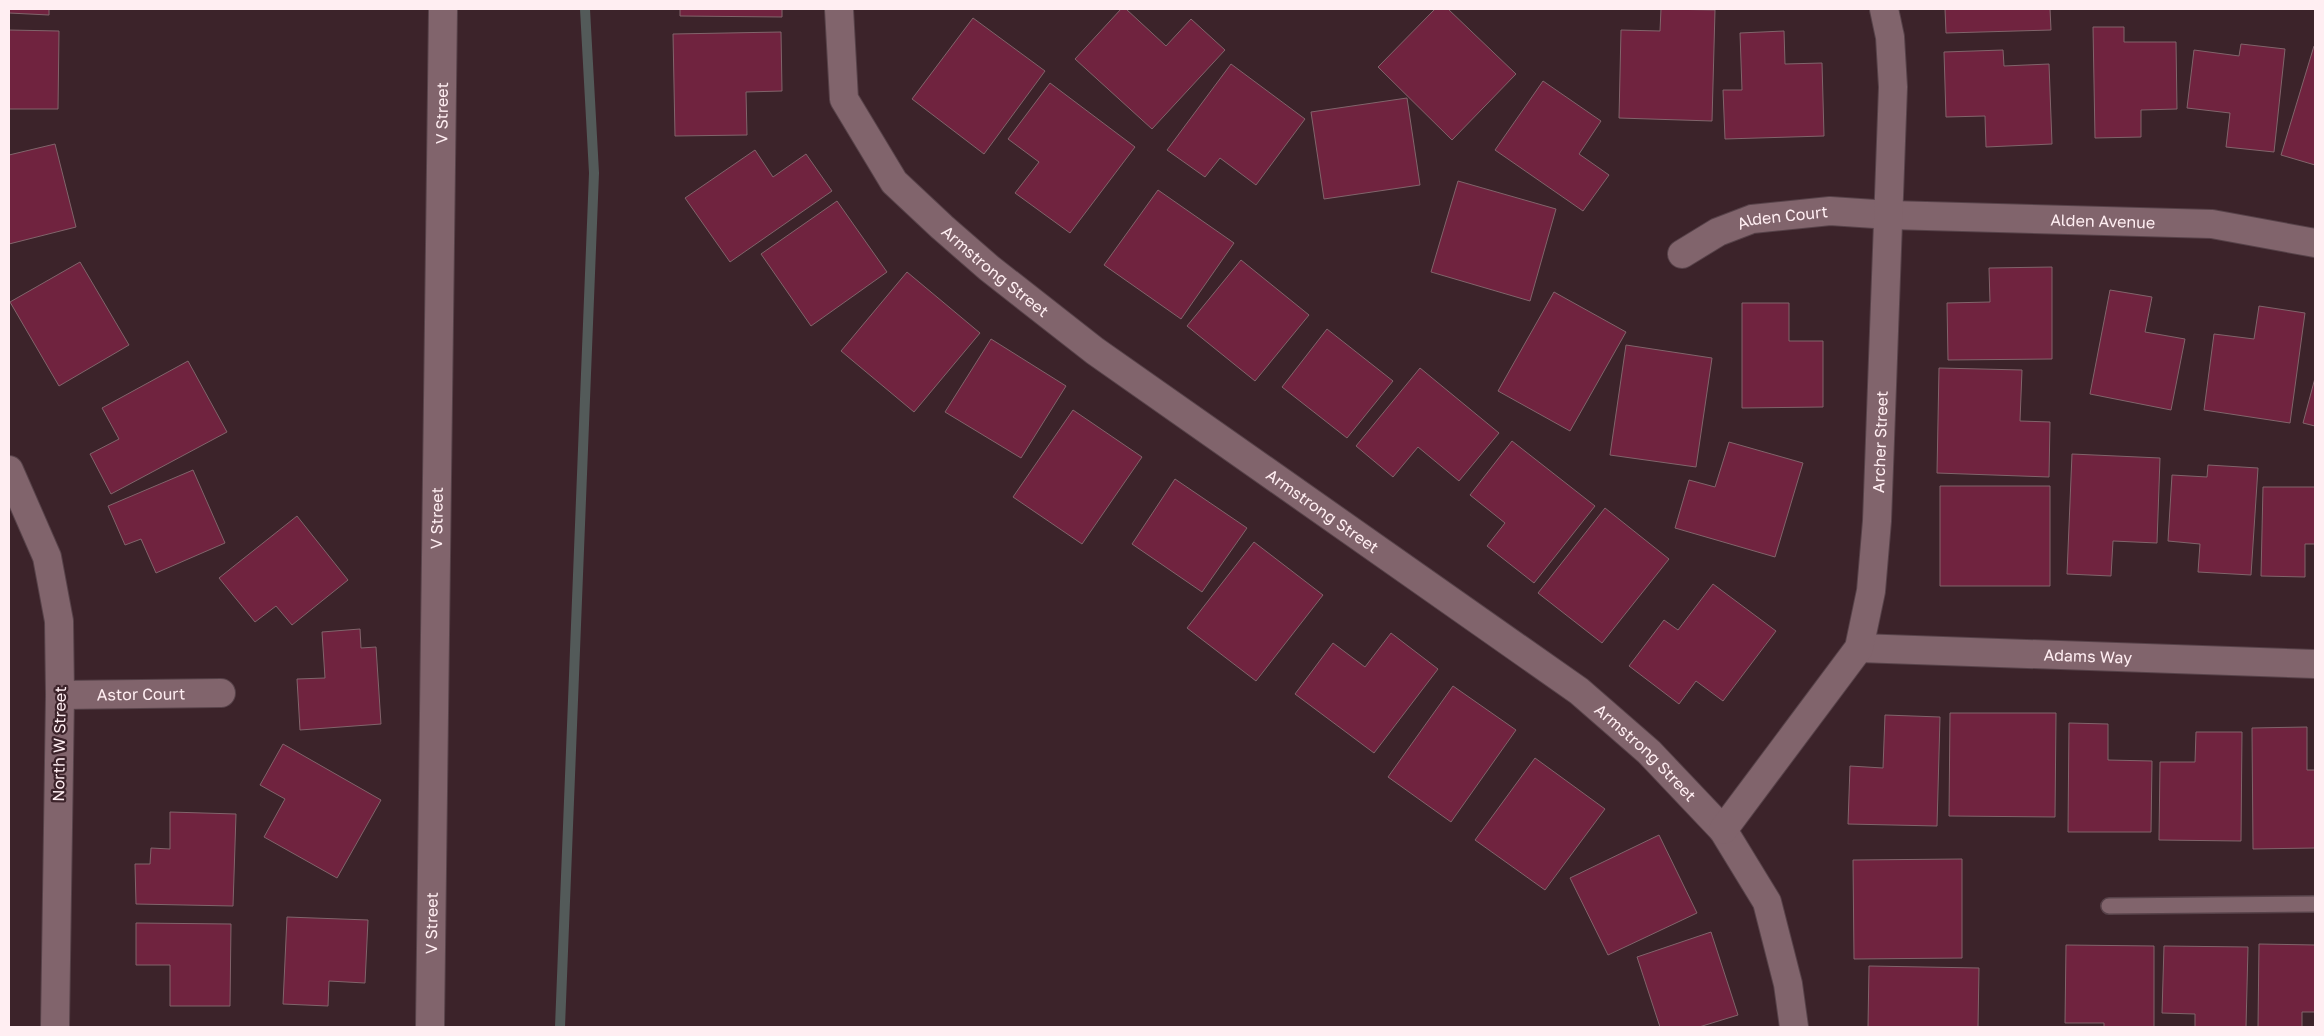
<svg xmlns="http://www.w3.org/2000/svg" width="2324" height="1036" font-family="'Golos Text',sans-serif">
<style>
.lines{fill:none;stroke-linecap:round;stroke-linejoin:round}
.stream{stroke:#535a59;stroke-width:10}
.building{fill:#70233f;stroke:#81646b}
.service-casing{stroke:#574249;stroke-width:18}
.minor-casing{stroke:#574249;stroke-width:30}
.tertiary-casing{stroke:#574249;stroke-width:30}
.service{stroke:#81646c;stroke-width:15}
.minor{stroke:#81646c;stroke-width:28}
.tertiary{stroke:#81646c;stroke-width:28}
.labels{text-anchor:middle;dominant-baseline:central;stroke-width:4.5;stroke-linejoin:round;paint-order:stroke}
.street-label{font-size:16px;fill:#ffeef2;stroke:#3c232a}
</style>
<rect width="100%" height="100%" fill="#3c232a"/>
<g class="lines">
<!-- stream -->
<path class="stream" d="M560 1027 594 173 585 9"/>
</g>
<!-- building -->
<path class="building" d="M9 9H49V15L9 13Z
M680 9H782V17L680 16Z
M1121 9H1126L1166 46 1191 19 1225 50 1152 129 1075 59Z
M1435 9H1448L1516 74 1452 140 1378 67Z
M1661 9 1715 10 1712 121 1619 118 1621 30 1660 31Z
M1945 9H2050L2051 30 1946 33Z
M973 18 1045 71 984 154 912 99Z
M2093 27H2124V42H2176L2177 109 2141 110V137L2095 138Z
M9 30 59 31 58 109H9Z
M1784 31 1785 64 1822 63 1824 136 1725 139 1723 90H1742L1740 33Z
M781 32 782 91 746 92 747 135 675 136 673 34Z
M2241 44 2285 49 2274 152 2226 147 2230 113 2187 108 2194 50 2239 56Z
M2314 46 2315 47V165L2281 155Z
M2003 50 2004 66 2049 64 2052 144 1986 147 1985 116 1946 117 1944 52Z
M1231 64 1305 119 1256 185 1220 158 1205 177 1167 150Z
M1543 81 1601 121 1579 154 1609 175 1583 211 1495 150Z
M1050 83 1135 147 1070 233 1015 193 1039 162 1008 139Z
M1407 98 1420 185 1324 199 1311 112Z
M55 144 76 227 9 244V155Z
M755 150 773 177 806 154 832 191 730 262 685 198Z
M1458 181 1556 209 1530 301 1431 272Z
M1158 190 1234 243 1181 319 1104 265Z
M837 201 887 272 811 326 761 254Z
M1241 260 1309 315 1255 381 1187 326Z
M80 262 129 345 59 386 10 302Z
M2052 267V359L1948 360 1947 303 1990 302 1989 268Z
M907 272 980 333 914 412 841 351Z
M2110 290 2152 297 2145 332 2185 339 2171 410 2090 394Z
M1554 292 1626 332 1570 431 1498 391Z
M1742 303H1789V341H1823V407L1742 408Z
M2259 306 2305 313 2290 423 2204 410 2214 334 2254 339Z
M1327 329 1393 381 1347 438 1282 387Z
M991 339 1066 386 1021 458 945 412Z
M1626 345 1712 358 1696 467 1610 455Z
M188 361 227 432 111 494 90 454 119 439 102 408Z
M1420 368 1499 433 1459 481 1418 447 1393 477 1356 446Z
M1939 368 2022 370 2020 421 2050 422 2049 477 1937 473Z
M2315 378V426L2303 423Z
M1073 410 1142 457 1082 544 1013 497Z
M1512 441 1595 506 1534 583 1487 546 1505 523 1470 495Z
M1729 442 1803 463 1775 557 1675 528 1689 480 1715 487Z
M2072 454 2160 458 2157 543 2113 541 2111 576 2067 574Z
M2208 465 2258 468 2251 575 2198 572 2200 544 2168 541 2172 475 2207 477Z
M193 470 225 543 156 573 141 539 125 545 108 506Z
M1175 479 1247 528 1202 592 1132 544Z
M1940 486H2050V586H1940Z
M2263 487H2315V544H2305V577L2261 576Z
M1605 508 1669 559 1602 643 1538 593Z
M297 516 348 580 292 625 276 606 255 622 219 578Z
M1254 542 1323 595 1256 681 1187 628Z
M1713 584 1776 631 1723 701 1696 681 1679 704 1629 666 1664 620 1678 630Z
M360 629 361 648 376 647 381 724 300 730 297 679 325 678 322 632Z
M1391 633 1438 669 1374 753 1295 694 1333 643 1365 667Z
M1453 686 1516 730 1451 822 1388 777Z
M1950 713H2056L2055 817 1949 816Z
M1885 715 1940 717 1937 826 1848 824 1850 766 1883 768Z
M2069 723 2108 724V760L2152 761 2151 832H2068Z
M2307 727V770H2315V848L2253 849 2252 728Z
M2196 732H2242L2241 841 2159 840 2160 762H2195Z
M283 744 381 800 337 878 264 837 285 799 260 785Z
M1535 758 1605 809 1545 890 1475 840Z
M170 812 236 814 233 906 136 904 135 864H150L151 848 170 849Z
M1659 835 1697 913 1608 955 1570 878Z
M1962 859V958L1854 959 1853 860Z
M287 917 368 920 365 983 329 981 328 1006 283 1004Z
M136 923 231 924 230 1006H170V965H136Z
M1711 932 1738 1015 1699 1027H1660L1637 957Z
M2259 944 2315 945V1012H2302V1027H2258Z
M2066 945 2154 946V1027H2104V1023H2065Z
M2164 946 2248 947 2246 1027H2195V1014L2162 1013Z
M1869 966 1979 968 1978 1027H1868Z"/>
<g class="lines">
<defs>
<path id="service" d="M2109 906 2315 904"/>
<g id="minor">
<path id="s1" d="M839 9 844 99 894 182 942 227 989 268 1095 351 1579 691 1649 752 1723 830 1767 902 1788 984 1794 1027"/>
<path id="s2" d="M1682 254 1718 232 1752 219 1830 211 1890 215 2212 224 2315 243"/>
<path d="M9 470 47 557 59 621 60 695 55 1027"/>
<path id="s3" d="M1859 648 2315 664"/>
<path id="s4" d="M60 695 221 693"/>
<path id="s5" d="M1723 830 1859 648 1871 591 1877 521 1893 87 1890 37 1884 9"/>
</g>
<g id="tertiary">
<path id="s6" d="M430 1027 443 9"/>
</g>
</defs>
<!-- service casing -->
<use href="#service" class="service-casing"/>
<!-- minor casing -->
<use href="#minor" class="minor-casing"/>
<!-- tertiary casing -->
<use href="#tertiary" class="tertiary-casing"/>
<!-- service -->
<use href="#service" class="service"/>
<!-- minor -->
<use href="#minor" class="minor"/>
<!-- tertiary -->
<use href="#tertiary" class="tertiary"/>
</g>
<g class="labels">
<!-- street labels -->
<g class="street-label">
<text stroke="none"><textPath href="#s6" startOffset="914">V Street</textPath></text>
<text stroke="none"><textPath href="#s2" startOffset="109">Alden Court</textPath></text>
<text stroke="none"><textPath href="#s2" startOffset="430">Alden Avenue</textPath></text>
<text stroke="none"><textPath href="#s1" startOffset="322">Armstrong Street</textPath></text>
<text stroke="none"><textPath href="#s5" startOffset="435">Archer Street</textPath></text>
<text stroke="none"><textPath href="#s1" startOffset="728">Armstrong Street</textPath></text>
<text stroke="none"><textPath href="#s6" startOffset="509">V Street</textPath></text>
<text stroke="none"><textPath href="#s3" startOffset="229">Adams Way</textPath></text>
<text stroke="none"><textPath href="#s4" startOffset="81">Astor Court</textPath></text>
<text transform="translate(59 744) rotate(-89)">North W Street</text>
<text stroke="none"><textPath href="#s1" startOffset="1132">Armstrong Street</textPath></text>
<text stroke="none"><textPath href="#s6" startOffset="104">V Street</textPath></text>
</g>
</g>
<!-- border -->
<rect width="2324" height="1036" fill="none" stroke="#ffeef2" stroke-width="20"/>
</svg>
